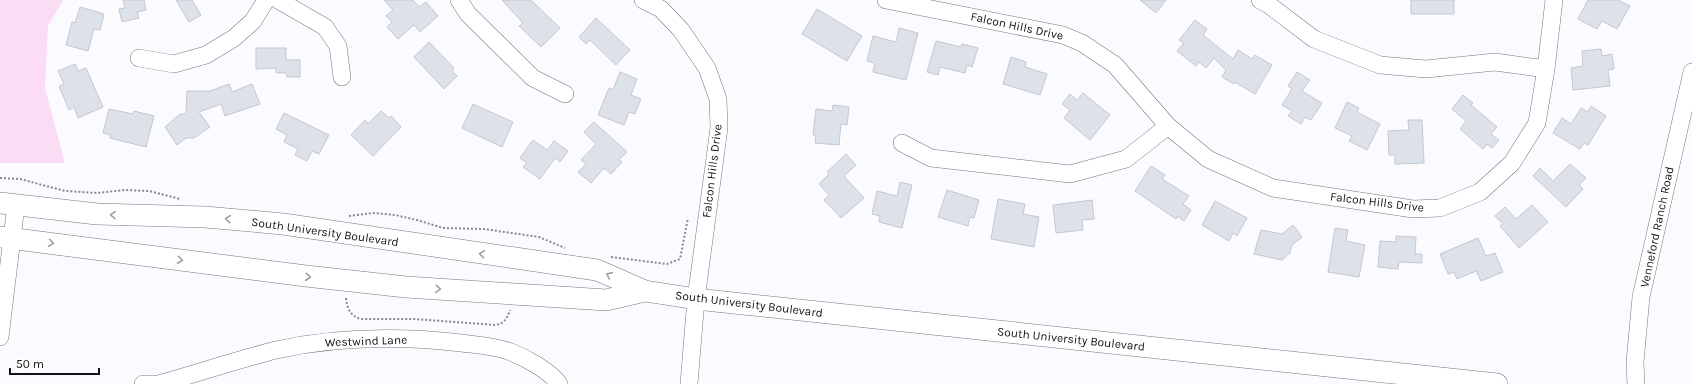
<svg xmlns="http://www.w3.org/2000/svg" width="1692" height="384" font-family="Karla,sans-serif">
<style>
.green{fill:#fbdcf5}
.building{fill:#dde2ea;stroke:#c3c7d0}
.lines{fill:none;stroke-linecap:round;stroke-linejoin:round}
.minor-casing{stroke:#75757d;stroke-width:18}
.major-casing{stroke:#75757d;stroke-width:22}
.path{stroke:#88888b;stroke-width:2;stroke-dasharray:2 2;stroke-linecap:butt}
.minor{stroke:#fff;stroke-width:17}
.major{stroke:#fff;stroke-width:21}
.oneway{stroke:#a0a0a1}
.labels{text-anchor:middle;dominant-baseline:central;stroke-width:3;stroke-linejoin:round;paint-order:stroke}
.street-label{font-size:12px;fill:#121215;stroke:#fff}
</style>
<rect width="100%" height="100%" fill="#fbfbff"/>
<!-- green -->
<path class="green" d="M0 0H63L48 26 45 88 65 163H0Z"/>
<!-- building -->
<path class="building" d="M123 0H144L146 10 137 12 139 18 122 22 119 9 125 8Z
M176 0H192L201 15 189 22Z
M384 0H413L419 7 426 2 438 16 420 32 414 25 398 39 387 27 392 22 386 16 393 10Z
M502 0H531L560 28 541 47 519 26 523 23Z
M1140 0H1166L1156 13Z
M1411 0H1454V14H1411Z
M1588 0H1618L1630 6 1617 29 1602 21 1597 29 1578 19Z
M80 7 104 14 100 30 94 29 88 51 66 45 72 22 75 23Z
M817 9 862 36 847 61 802 34Z
M596 18 630 50 616 65 590 40 586 44 579 37Z
M1195 20 1207 29 1203 35 1233 59 1238 50 1252 59 1255 55 1272 65 1255 94 1235 82 1234 84 1222 77 1226 70 1214 58 1206 68 1199 62 1196 66 1177 51 1184 43 1179 40Z
M899 28 918 33 906 80 873 72 875 63 867 61 873 36 896 42Z
M936 41 961 47 962 44 978 48 972 67 967 65 965 73 940 67 938 75 927 72Z
M429 42 454 68 452 70 457 76 444 89 414 57Z
M256 48H286V60H300V77H287L286 73H276V68L256 69Z
M1601 49 1602 56 1612 54 1614 69 1608 70 1610 86 1573 90 1571 68 1583 66 1582 51Z
M1011 57 1026 62 1025 67 1047 74 1040 95 1003 84Z
M75 64 78 71 86 68 103 107 78 118 74 107 69 110 59 86 64 84 58 71Z
M620 72 637 79 631 95 641 99 635 114 629 112 624 125 598 115 609 88 613 90Z
M1297 72 1310 80 1302 91 1322 103 1311 120 1305 117 1301 124 1288 116 1292 111 1282 105 1292 89 1288 86Z
M229 84 232 92 252 84 260 104 225 116 221 104 199 112 210 127 194 138H186L177 145 165 127 180 114H186L187 91H210Z
M1083 93 1110 115 1090 140 1064 118 1070 110 1062 104 1070 94 1077 100Z
M1463 95 1473 103 1471 105 1497 127 1491 134 1499 140 1492 148 1487 144 1483 149 1460 129 1466 121 1452 109Z
M1347 102 1359 108 1357 112 1380 124 1367 150 1349 141 1352 136 1335 128Z
M473 104 513 122 502 147 462 128Z
M833 105 849 107 847 125 841 124 839 145 815 143 816 135H813L816 109 832 111Z
M1591 106 1606 116 1588 145 1584 143 1580 149 1553 133 1562 118 1571 124 1581 108 1588 112Z
M109 109 133 114 134 111 154 116 146 147 110 138 111 135 103 133Z
M381 111 389 118 391 116 401 127 373 156 351 135 365 120 368 124Z
M284 113 329 135 319 154 312 151 307 161 295 155 298 149 284 142 287 135 276 129Z
M1408 120H1422L1424 163 1395 164V155H1389L1388 131 1409 130Z
M594 122 627 152 619 160 622 162 611 174 604 168 591 183 578 172 586 164 581 160 596 144 584 132Z
M533 140 547 150 554 141 568 151 560 162 555 158 540 179 523 167 527 163 520 158Z
M846 154 856 165 844 176 864 198 841 218 824 200 829 195 819 184 829 174 827 172Z
M1570 164 1586 178 1579 185 1583 189 1566 207 1533 176 1540 168 1553 181Z
M1151 166 1165 175 1162 179 1189 196 1183 204 1191 210 1184 221 1177 216 1176 219 1135 191Z
M900 182 912 185 902 228 879 222 880 216 872 214 877 191 897 196Z
M947 190 979 200 974 218 970 217 968 226 938 217Z
M998 199 1025 204 1023 214 1039 217 1034 247 991 239Z
M1092 200 1094 219 1082 220 1083 230 1056 233 1053 205Z
M1215 201 1247 218 1237 236 1233 233 1229 241 1202 225Z
M1532 205 1548 222 1519 248 1500 226 1503 224 1495 216 1505 207 1516 219Z
M1293 225 1302 237 1292 245 1290 253 1282 260 1254 254 1261 230 1282 234Z
M1335 228 1348 230 1346 241 1365 245 1359 277 1328 272Z
M1396 236 1416 237 1415 254H1422V263L1399 262 1398 269 1378 267 1380 241 1396 242Z
M1478 238 1486 256 1495 253 1503 272 1481 281 1476 271 1457 279 1454 272 1448 274 1440 254Z"/>
<g class="lines">
<defs>
<path id="minor" d="M278 0 325 27 338 46 342 77
M459 0 468 14 533 78 565 94
M643 0 661 9 681 30 707 68 718 99 719 128 696 299 689 384
M886 0 1063 35 1082 43 1115 65 1168 126 1208 159 1273 188 1413 209 1440 208 1480 192 1512 163 1537 123 1546 69 1554 0
M1260 0 1269 5 1314 39 1380 65 1426 69 1495 62 1546 69
M139 58 174 64 206 55 234 38 253 21 266 0
M902 143 931 158 1070 174 1126 159 1168 126
M0 337 16 205
M143 384H159C198 373 237 360 276 350 336 337 400 336 461 343 477 345 496 346 511 352 526 358 550 371 559 384
M1636 384 1635 362 1641 297 1692 72"/>
<path id="major" d="M0 203 97 214 205 217 283 224 597 270 645 291 696 299 1497 384
M0 237 306 276 406 287 606 300 645 291"/>
</defs>
<!-- minor casing -->
<use href="#minor" class="minor-casing"/>
<!-- major casing -->
<use href="#major" class="major-casing"/>
<!-- path -->
<path class="path" d="M0 178 20 179 65 191 97 193 125 190 149 191 180 199
M349 216 373 213 395 215 417 220 443 228 484 229 539 237 565 248
M611 257 667 264 680 259 688 218
M346 298C347 308 350 316 361 319H414L496 325C505 323 507 318 510 310"/>
<!-- minor -->
<use href="#minor" class="minor"/>
<!-- major -->
<use href="#major" class="major"/>
</g>
<!-- one-way arrows -->
<defs><path id="oneway-chevron" d="M-2-3.5L2.5 0L-2 3.5" fill="none" stroke-width="1.6" stroke-linecap="round" stroke-linejoin="round"/></defs>
<g class="oneway">
<use href="#oneway-chevron" transform="translate(113 215) rotate(-178)"/>
<use href="#oneway-chevron" transform="translate(228 219) rotate(-175)"/>
<use href="#oneway-chevron" transform="translate(51 243) rotate(8)"/>
<use href="#oneway-chevron" transform="translate(482 254) rotate(-172)"/>
<use href="#oneway-chevron" transform="translate(180 260) rotate(7)"/>
<use href="#oneway-chevron" transform="translate(609 275) rotate(-156)"/>
<use href="#oneway-chevron" transform="translate(308 277) rotate(6)"/>
<use href="#oneway-chevron" transform="translate(438 289) rotate(4)"/>
</g>
<g class="labels">
<!-- street labels -->
<g class="street-label">
<text transform="translate(1017 26) rotate(12)">Falcon Hills Drive</text>
<text transform="translate(712 171) rotate(-83)">Falcon Hills Drive</text>
<text transform="translate(1377 202) rotate(7)">Falcon Hills Drive</text>
<text transform="translate(1657 227) rotate(-78)">Venneford Ranch Road</text>
<text transform="translate(325 232) rotate(8)">South University Boulevard</text>
<text transform="translate(749 304) rotate(7)">South University Boulevard</text>
<text transform="translate(1071 339) rotate(6)">South University Boulevard</text>
<text transform="translate(366 341) rotate(-2)">Westwind Lane</text>
</g>
</g>
<!-- scale -->
<path d="M10 368v6h89v-6" fill="none" stroke="#121215" stroke-width="2"/>
<text x="16" y="368" font-size="12" fill="#121215" stroke="#ffffff" stroke-width="3" paint-order="stroke">50 m</text>
</svg>
